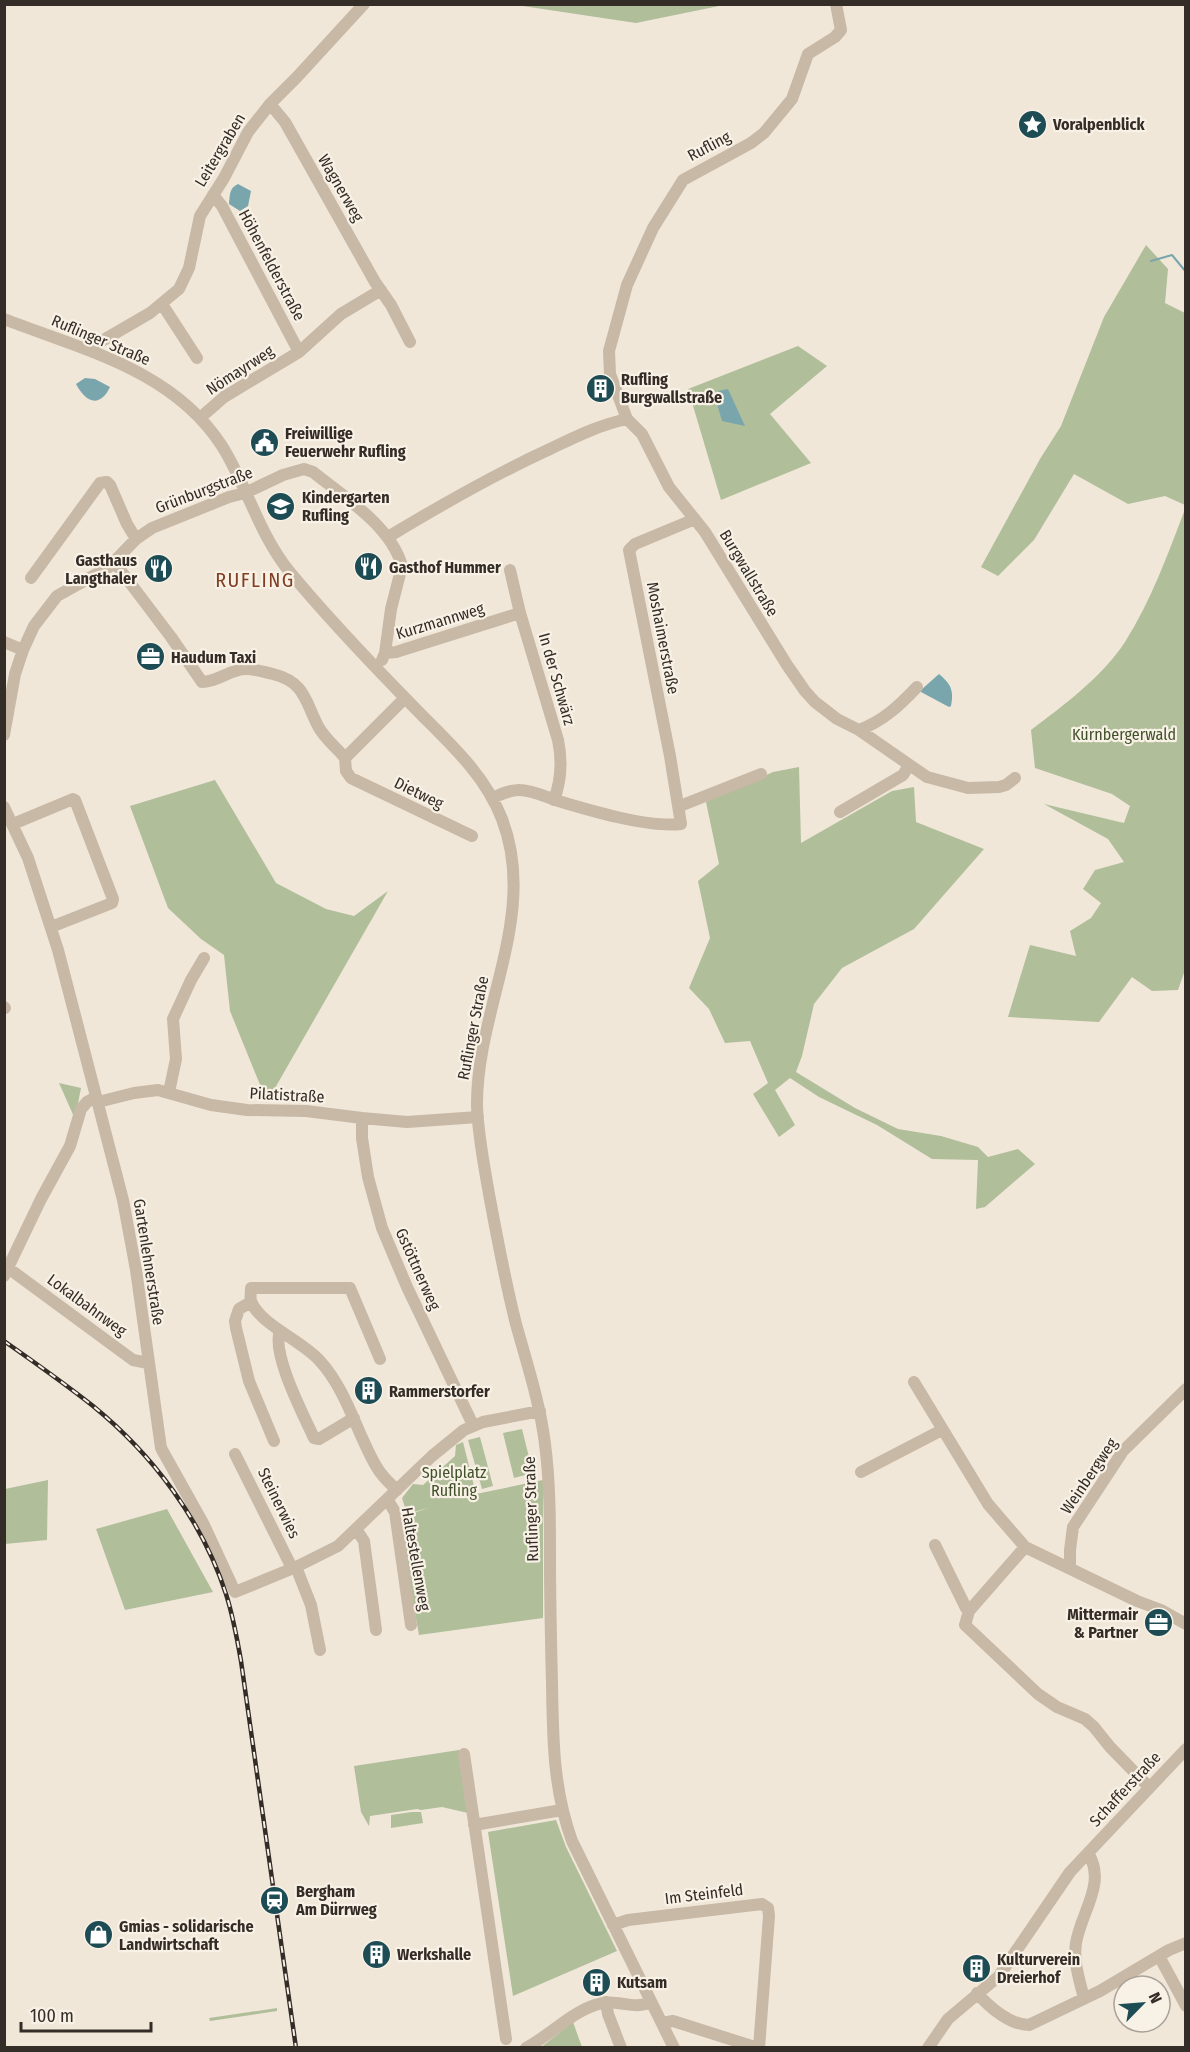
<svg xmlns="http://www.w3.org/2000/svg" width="1190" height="2052" font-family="'Fira Sans Condensed',sans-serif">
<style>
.green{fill:#b0be9a}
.water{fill:#79a6ac}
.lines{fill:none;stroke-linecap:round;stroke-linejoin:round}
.stream{stroke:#79a6ac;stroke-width:2}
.minor{stroke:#c8b8a6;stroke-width:12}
.rail-casing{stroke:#342c27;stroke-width:4.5}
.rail{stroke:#f8f1e5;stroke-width:2;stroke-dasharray:7;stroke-linecap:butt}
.labels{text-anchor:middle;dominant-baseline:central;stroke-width:4.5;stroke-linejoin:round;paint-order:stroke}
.poi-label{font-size:16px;font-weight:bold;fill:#342c27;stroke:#f8f1e5;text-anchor:start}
.street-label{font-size:16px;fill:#342c27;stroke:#f8f1e5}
.park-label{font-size:16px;fill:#41512b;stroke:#f8f1e5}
.quarter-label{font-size:20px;letter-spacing:1.5px;fill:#803f23;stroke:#f8f1e5}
</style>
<rect width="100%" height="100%" fill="#f0e7d9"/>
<!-- green -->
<path class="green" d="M516 5H724L636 23Z
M1146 245 1168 269 1165 303 1185 313V505L1165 496 1128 504 1074 474 1034 540 998 576 981 567 1040 459 1061 426 1104 317Z
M798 346 827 366 770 414 811 463 721 500 688 389Z
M1185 509V970L1178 990 1152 991 1132 977 1099 1022 1008 1017 1030 945 1076 956 1070 931 1091 918 1101 903 1083 889 1095 870 1124 862 1108 839 1044 804 1124 823 1130 806 1112 794 1035 768 1031 730C1064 705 1102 677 1125 642 1151 601 1168 554 1185 509Z
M799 767 801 843 892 791 914 787 916 822 984 849 914 929 842 968 814 1004 802 1056 796 1072 855 1108 898 1129 941 1136 978 1147 988 1157 1018 1149 1035 1164 985 1207 976 1209 978 1160 932 1159 877 1125 819 1097 790 1078 775 1090 795 1125 779 1137 753 1094 768 1083 750 1041 725 1043 709 1009 689 988 710 938 698 881 719 864 706 802 773 772Z
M215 780 276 883 326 909 354 916 388 891 267 1102 230 1011 224 955 201 939 168 908 130 806Z
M59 1083 81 1088 75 1119Z
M522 1429 533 1473 514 1478 503 1433Z
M480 1437 493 1486 482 1489 468 1440Z
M463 1442 476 1494 543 1480V1618L419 1635 398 1518 431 1507 407 1514 402 1498 413 1484 423 1485 455 1456 456 1445Z
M48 1480 47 1540 5 1544V1489Z
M167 1509 213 1592 125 1610 96 1529Z
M459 1750 468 1813 442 1807 421 1810 417 1809 370 1816 369 1826 361 1812 354 1766Z
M412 1812H421L423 1823 391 1828V1815Z
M556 1820 566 1847 617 1951 513 1996 488 1832Z
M277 2008V2011L210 2021 209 2018Z
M573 2022 582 2047 540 2048Z"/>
<!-- water -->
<path class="water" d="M238 184 251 191 248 206 240 211 229 204C230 195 229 188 238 184Z
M85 378 95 379 110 387C100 408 86 403 76 384Z
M728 389 745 426 722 421 715 397 718 391Z
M939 674C951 684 954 690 951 706L949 707 921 692V690Z"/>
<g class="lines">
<!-- stream -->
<path class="stream" d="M1151 261 1172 255 1186 272"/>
<!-- minor -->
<path class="minor" d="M270 104 285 122 375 282 391 305 410 342
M213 195 222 206 299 352
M162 304 197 358
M4 319C84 350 173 370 222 446 247 486 259 534 289 571 326 616 368 660 409 702 444 739 483 770 502 819 539 915 476 1009 477 1106 478 1135 484 1165 489 1194 497 1237 505 1281 516 1324 527 1364 540 1403 545 1444 550 1482 550 1521 550 1560 550 1601 551 1642 552 1684 553 1740 553 1788 572 1841L674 2048
M94 352 100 342 150 313 179 289 189 268 200 216 224 178 248 132 270 104 297 77 364 4
M200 418 224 397 299 352 341 314 381 290
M627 419 642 434 669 487 705 532 787 665 805 691 815 702 837 719 859 730 927 777 968 788 999 787 1006 785 1015 778
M388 537C441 505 493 475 550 449 575 437 599 425 627 419L610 374 609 351 627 285 653 228 683 180 751 143 764 133 792 99 808 54 835 37 841 30 836 4
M115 563 171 637 202 682C218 682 230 669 246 669 255 669 264 672 273 674 305 682 305 701 318 726 324 738 337 748 345 758L405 698
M510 570 520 613 558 740C562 759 561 781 554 800
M31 578 100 483 107 482 110 485 127 524 136 539
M4 642 23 650
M382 660 385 653 396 652 520 613
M859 730C883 721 899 706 917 687
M4 735 15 674 23 650 34 626 57 596 109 567 136 539 152 528 229 497 245 493 283 475 304 469 313 472C344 497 391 526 402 566L391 609 385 653
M345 758 346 771 351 778 472 836
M493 798C501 794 510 790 519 790 531 790 544 796 555 800 588 810 648 828 681 824L670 756 629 550 635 544 695 519
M680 806 761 774
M4 807 28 858 58 950 123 1200 136 1270 161 1448 204 1525 235 1592 296 1567 338 1546 432 1456 464 1430 483 1422 540 1411
M840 812 903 775 909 765
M13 824 73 799 75 800 113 899 112 903 51 927
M4 1007 5 1008
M169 1092 176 1059 173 1019 191 980 204 958
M98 1102 134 1093 158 1090 211 1105 247 1110 306 1111 362 1118 407 1122 478 1117
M362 1118V1138L368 1177 382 1228 407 1287 473 1425
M4 1265 133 1360 148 1363
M4 1276 41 1199 70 1146 81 1109 87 1102 96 1097
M251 1302 239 1309 235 1321 236 1328 249 1381 274 1441
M280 1331C271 1353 304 1416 314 1438L319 1439 354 1418
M380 1359 350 1288H251C251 1292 250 1298 251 1301 259 1324 303 1341 320 1361 347 1391 356 1431 376 1466 381 1475 389 1483 397 1490
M914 1382 988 1504 1025 1547 1137 1601 1161 1610 1186 1624
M235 1454 292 1568
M861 1472 942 1430
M387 1499 395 1512 411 1625
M356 1529 364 1541 376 1630
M935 1545 966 1608 969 1611
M1025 1547 969 1611 965 1625 1038 1694 1057 1707 1085 1719 1094 1727 1110 1747 1149 1787
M296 1567 311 1605 320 1650
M1070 1567V1550L1073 1527 1100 1486 1123 1451 1186 1389
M464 1754 506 2039
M474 1825 562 1810
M613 1925 628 1920 762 1904 768 1908 769 1916 759 2048
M1159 1956 1186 2006
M977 1993C989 2007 1010 2025 1029 2025L1100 1991 1169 1950 1186 1943
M1084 1999C1080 1981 1073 1962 1076 1943 1081 1912 1107 1883 1088 1853
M606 2002 608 2014 621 2048
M662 2023 673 2021 758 2048
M526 2048C550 2035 571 2013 595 2005 615 1997 633 2011 651 2002
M928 2048 948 2019 999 1976 1070 1872 1186 1749"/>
<defs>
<path id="rail" d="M4 1341C34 1362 64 1383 93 1406 153 1455 202 1520 226 1594 233 1616 237 1638 241 1661L296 2048"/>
</defs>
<!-- rail casing -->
<use href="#rail" class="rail-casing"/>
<!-- rail -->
<use href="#rail" class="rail"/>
</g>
<!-- icons -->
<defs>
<symbol id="sight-disc" viewBox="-11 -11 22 22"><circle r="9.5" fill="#1e4c54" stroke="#f8f1e5"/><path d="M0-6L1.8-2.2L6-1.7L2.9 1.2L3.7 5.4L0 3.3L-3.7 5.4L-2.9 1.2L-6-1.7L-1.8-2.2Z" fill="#fff"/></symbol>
<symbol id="building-disc" viewBox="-11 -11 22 22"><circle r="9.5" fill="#1e4c54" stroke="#f8f1e5"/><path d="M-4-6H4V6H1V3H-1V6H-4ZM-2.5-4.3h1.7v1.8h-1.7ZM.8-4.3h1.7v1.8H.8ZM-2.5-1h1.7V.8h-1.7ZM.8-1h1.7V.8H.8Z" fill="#fff"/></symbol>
<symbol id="civic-disc" viewBox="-11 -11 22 22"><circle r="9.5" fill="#1e4c54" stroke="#f8f1e5"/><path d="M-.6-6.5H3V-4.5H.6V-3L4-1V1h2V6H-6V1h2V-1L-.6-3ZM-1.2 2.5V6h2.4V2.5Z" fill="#fff"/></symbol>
<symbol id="school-disc" viewBox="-11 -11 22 22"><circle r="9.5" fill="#1e4c54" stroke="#f8f1e5"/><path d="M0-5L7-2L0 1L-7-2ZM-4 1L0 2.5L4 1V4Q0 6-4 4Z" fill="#fff"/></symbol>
<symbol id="restaurant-disc" viewBox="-11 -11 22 22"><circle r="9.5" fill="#1e4c54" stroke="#f8f1e5"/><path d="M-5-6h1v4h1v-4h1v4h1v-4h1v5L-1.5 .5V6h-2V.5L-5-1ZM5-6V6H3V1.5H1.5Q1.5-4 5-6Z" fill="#fff"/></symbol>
<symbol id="office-disc" viewBox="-11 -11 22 22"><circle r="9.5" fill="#1e4c54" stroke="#f8f1e5"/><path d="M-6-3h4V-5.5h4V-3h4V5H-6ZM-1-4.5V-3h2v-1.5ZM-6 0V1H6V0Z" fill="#fff"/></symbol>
<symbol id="station-disc" viewBox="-11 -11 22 22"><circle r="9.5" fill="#1e4c54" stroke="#f8f1e5"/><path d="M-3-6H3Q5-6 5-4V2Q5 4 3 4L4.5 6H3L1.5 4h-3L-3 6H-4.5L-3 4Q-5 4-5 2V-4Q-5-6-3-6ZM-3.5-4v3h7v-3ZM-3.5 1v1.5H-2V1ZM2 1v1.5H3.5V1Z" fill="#fff"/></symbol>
<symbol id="shop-disc" viewBox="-11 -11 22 22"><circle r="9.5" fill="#1e4c54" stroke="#f8f1e5"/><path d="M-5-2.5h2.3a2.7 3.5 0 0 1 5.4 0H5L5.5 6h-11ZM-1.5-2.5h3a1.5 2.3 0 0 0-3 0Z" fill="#fff"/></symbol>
</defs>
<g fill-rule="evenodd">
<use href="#sight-disc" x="1016" y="108" width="33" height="33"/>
<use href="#building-disc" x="584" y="372" width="33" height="33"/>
<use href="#civic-disc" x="248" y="426" width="33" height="33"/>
<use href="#school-disc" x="264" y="490" width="33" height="33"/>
<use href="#restaurant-disc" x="352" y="550" width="33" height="33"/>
<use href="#restaurant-disc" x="142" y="552" width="33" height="33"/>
<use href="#office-disc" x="134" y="640" width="33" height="33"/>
<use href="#building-disc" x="352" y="1374" width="33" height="33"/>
<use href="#office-disc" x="1142" y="1606" width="33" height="33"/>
<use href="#station-disc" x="258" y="1884" width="33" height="33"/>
<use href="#shop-disc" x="82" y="1918" width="33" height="33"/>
<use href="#building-disc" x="360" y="1938" width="33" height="33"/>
<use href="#building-disc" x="960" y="1952" width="33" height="33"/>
<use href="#building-disc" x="580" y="1966" width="33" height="33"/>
</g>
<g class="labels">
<!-- poi labels -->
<g class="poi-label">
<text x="1053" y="124">Voralpenblick</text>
<text x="621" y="379">Rufling<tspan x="621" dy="18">Burgwallstraße</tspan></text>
<text x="285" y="433">Freiwillige<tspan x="285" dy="18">Feuerwehr Rufling</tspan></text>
<text x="302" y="497">Kindergarten<tspan x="302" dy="18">Rufling</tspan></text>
<text x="137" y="560" text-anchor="end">Gasthaus<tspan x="137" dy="18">Langthaler</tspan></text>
<text x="389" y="567">Gasthof Hummer</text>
<text x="171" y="657">Haudum Taxi</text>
<text x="389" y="1391">Rammerstorfer</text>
<text x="1138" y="1614" text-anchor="end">Mittermair<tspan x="1138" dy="18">&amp; Partner</tspan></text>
<text x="296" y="1891">Bergham<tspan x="296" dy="18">Am Dürrweg</tspan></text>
<text x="119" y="1926">Gmias - solidarische<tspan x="119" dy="18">Landwirtschaft</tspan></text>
<text x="397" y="1954">Werkshalle</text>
<text x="997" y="1959">Kulturverein<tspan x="997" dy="18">Dreierhof</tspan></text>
<text x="617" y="1982">Kutsam</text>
</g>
<!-- street labels -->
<g class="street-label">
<text transform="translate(709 146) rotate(-28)">Rufling</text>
<text transform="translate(220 150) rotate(-59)">Leitergraben</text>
<text transform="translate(341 188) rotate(60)">Wagnerweg</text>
<text transform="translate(272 265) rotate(62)">Höhenfelderstraße</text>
<text transform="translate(101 340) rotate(23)">Ruflinger Straße</text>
<text transform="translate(240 370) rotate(-33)">Nömayrweg</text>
<text transform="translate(204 490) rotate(-21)">Grünburgstraße</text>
<text transform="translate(749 573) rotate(59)">Burgwallstraße</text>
<text transform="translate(440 621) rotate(-17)">Kurzmannweg</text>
<text transform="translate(663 638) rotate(79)">Moshaimerstraße</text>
<text transform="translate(557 679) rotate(74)">In der Schwärz</text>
<text transform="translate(419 793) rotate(26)">Dietweg</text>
<text transform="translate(473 1028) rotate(-79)">Ruflinger Straße</text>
<text transform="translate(287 1095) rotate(3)">Pilatistraße</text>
<text transform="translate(149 1262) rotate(81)">Gartenlehnerstraße</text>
<text transform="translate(418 1269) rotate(66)">Gstöttnerweg</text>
<text transform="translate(87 1305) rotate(36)">Lokalbahnweg</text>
<text transform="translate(1089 1476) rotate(-56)">Weinbergweg</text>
<text transform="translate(279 1503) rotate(64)">Steinerwies</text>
<text transform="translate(531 1509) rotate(-92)">Ruflinger Straße</text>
<text transform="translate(416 1559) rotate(80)">Haltestellenweg</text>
<text transform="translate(1125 1789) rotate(-47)">Schafferstraße</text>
<text transform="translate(704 1894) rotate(-7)">Im Steinfeld</text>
</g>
<!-- park labels -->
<g class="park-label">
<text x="1124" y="734">Kürnbergerwald</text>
<text x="454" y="1472">Spielplatz<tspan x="454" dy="18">Rufling</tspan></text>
</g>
<!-- quarter labels -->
<g class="quarter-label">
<text x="255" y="580">RUFLING</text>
</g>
</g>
<!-- border -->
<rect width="1190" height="2052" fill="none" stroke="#342c27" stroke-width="12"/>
<!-- north arrow -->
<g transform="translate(1142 2004) rotate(65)"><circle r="28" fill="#f8f1e5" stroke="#aaa299" stroke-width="1.5"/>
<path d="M0-4.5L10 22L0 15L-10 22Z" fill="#1e4c54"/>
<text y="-9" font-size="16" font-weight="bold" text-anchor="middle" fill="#342c27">N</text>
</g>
<!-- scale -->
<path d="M21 2022v9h130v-9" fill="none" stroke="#342c27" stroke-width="3"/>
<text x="30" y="2022" font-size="18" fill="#342c27" stroke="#f8f1e5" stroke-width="4.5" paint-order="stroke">100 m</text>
</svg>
